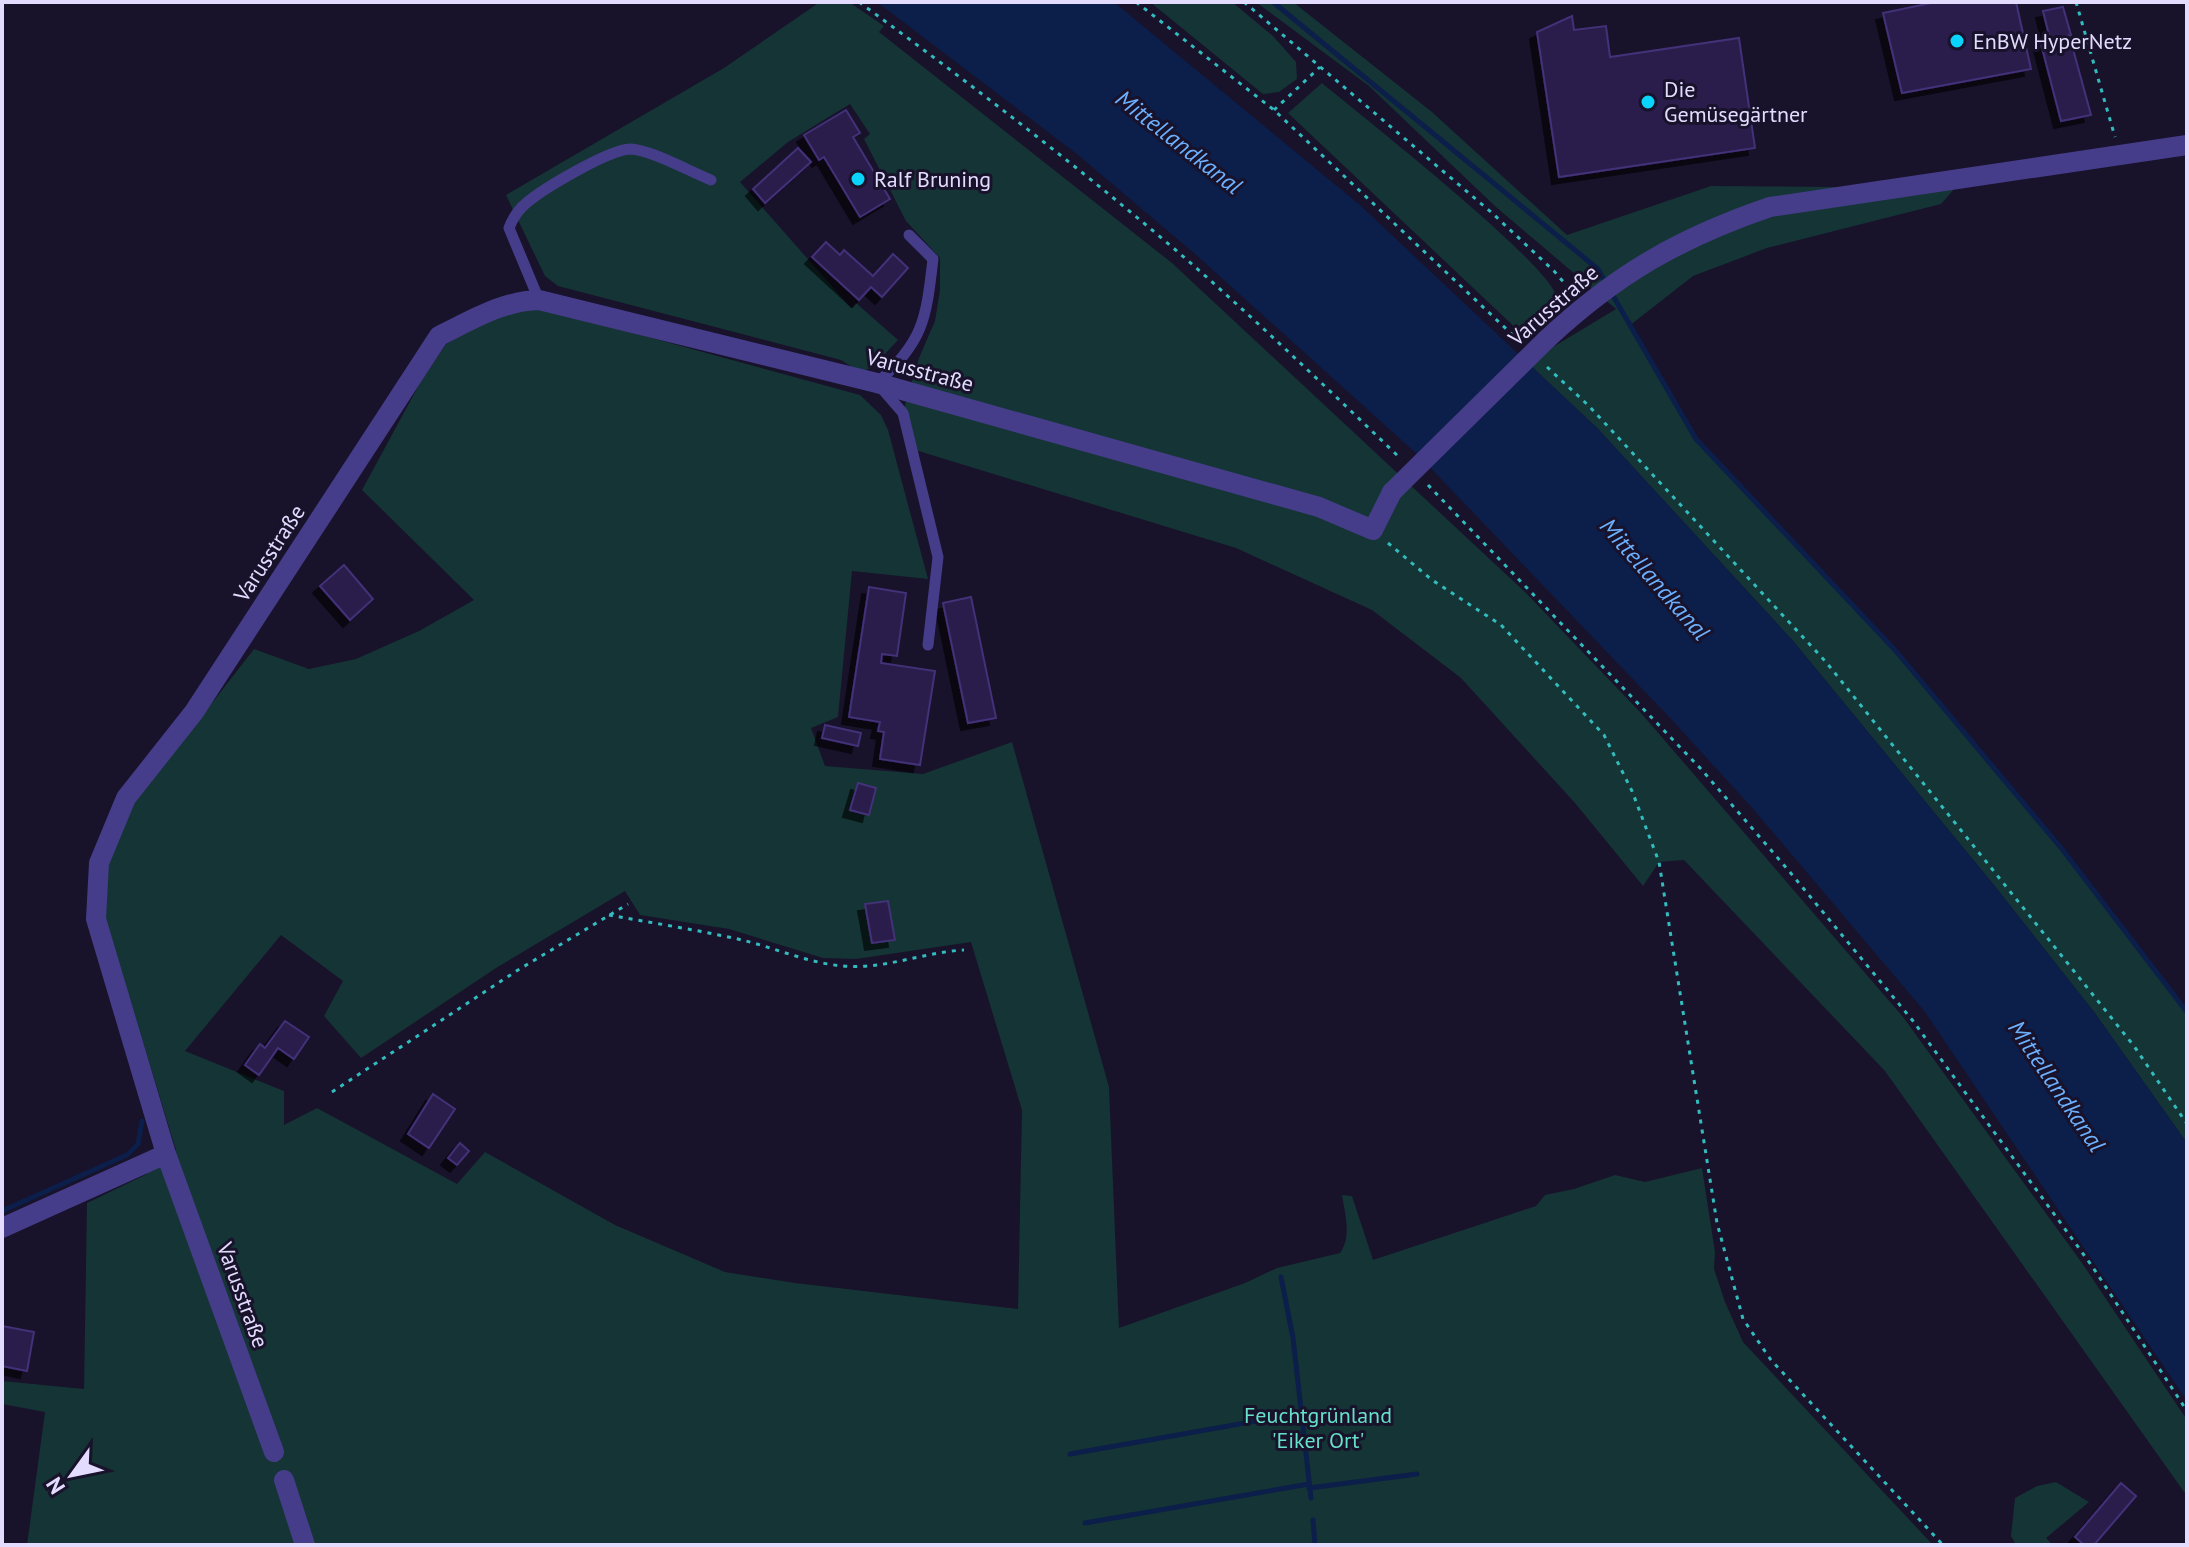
<svg xmlns="http://www.w3.org/2000/svg" width="2189" height="1547" font-family="'PT Sans',sans-serif">
<style>
.green{fill:#153435;fill-rule:evenodd}
.water{fill:#0c1e4a}
.lines{fill:none;stroke-linecap:round;stroke-linejoin:round}
.stream{stroke:#0c1e4a;stroke-width:5}
.building{fill:#2a1e4c;stroke:#433078;stroke-width:2;filter:url(#shadow)}
.path{stroke:#32bcbd;stroke-width:3;stroke-dasharray:4 6;stroke-linecap:butt}
.service{stroke:#453d8a;stroke-width:11}
.minor{stroke:#453d8a;stroke-width:20}
.minor-bridge{stroke:#453d8a;stroke-width:20}
.poi-dot{fill:#0bd4fc;stroke:#18122b;stroke-width:3}
.labels{text-anchor:middle;dominant-baseline:central;stroke-width:6;stroke-linejoin:round;paint-order:stroke}
.poi-label{font-size:22px;fill:#e3dcff;stroke:#18122b;text-anchor:start}
.street-label{font-size:22px;fill:#e3dcff;stroke:#18122b}
.park-label{font-size:22px;fill:#67e0ca;stroke:#18122b}
.water-label{font-size:24px;font-style:italic;fill:#6cb0fd;stroke:#18122b}
</style>
<defs>
<filter id="shadow"><feDropShadow dx="-7" dy="7" stdDeviation="0" flood-color="#0009"/></filter>
</defs>
<rect width="100%" height="100%" fill="#18122b"/>
<!-- green -->
<path class="green" d="M815 2H849L884 26 879 32 1172 263 1525 592 1641 713 1903 1017 2082 1263 2187 1420V1496L1885 1071 1684 860 1659 862 1643 886 1575 803 1461 678 1372 610 1236 548 912 449 903 412 919 358 935 321 940 290V258L906 221 864 139 870 134 850 104 788 142 740 182 851 308 856 303 898 340 873 367 860 372 841 360 558 286 545 276 506 195 724 68 817 4Z
M1150 2H1232L1273 36 1296 62 1297 79 1279 92 1263 94Z
M1256 2H1293L1432 112 1567 235 1711 186 1955 188 1941 204 1767 248 1693 276 1629 326 1696 439 1895 650 2062 849 2187 1012V1143L2094 1012 1993 884 1793 641 1598 429 1531 366 1553 347 1616 309 1496 207 1369 86Z
M1322 83C1359 114 1552 265 1557 298 1560 320 1540 329 1523 335L1288 113Z
M535 306 860 395 881 415 888 430 928 579 852 571 838 717 811 728 825 766 923 774 1012 742 1109 1087 1119 1328 1245 1283 1277 1268 1340 1253C1352 1236 1345 1215 1342 1195L1352 1196 1373 1260 1536 1206 1545 1195 1574 1189 1615 1175 1645 1182 1702 1168 1715 1252 1714 1269 1725 1302 1743 1342 1933 1545H27L45 1412 2 1404V1381L84 1389 87 1203 147 1174 144 1165 176 1150 105 918 108 861 131 807 254 649 309 669 356 659 419 631 474 600 362 490 420 383 446 344 509 310ZM625 891 640 915 729 929 823 958 856 959 971 942 1022 1110 1018 1309 795 1283 725 1272 615 1225 485 1152 457 1184 317 1108 284 1125V1091L185 1051 281 935 343 981 324 1016 361 1058 496 968Z
M2056 1482 2089 1502 2046 1538 2053 1545H2016L2011 1536 2015 1498 2037 1486Z"/>
<!-- water -->
<path class="water" d="M877 2H1114L1360 205 1598 429 1793 641 1993 884 2094 1012 2187 1143V1401L1925 1012 1754 810 1671 719 1418 455 1195 254 1078 155Z"/>
<g class="lines">
<!-- stream -->
<path class="stream" d="M1273 2 1598 269 1605 282
M1612 294 1696 439 1895 650 2062 849 2187 1012
M2 1211 127 1155 138 1144 142 1121
M1281 1277 1293 1338 1311 1498
M1070 1454 1302 1413
M1309 1488 1417 1474
M1313 1520 1315 1545
M1085 1523 1309 1484"/>
</g>
<!-- building -->
<path class="building" d="M1936 2H2016L2031 69 1902 93 1883 13Z
M2063 7 2071 35 2050 39 2043 11Z
M1572 16 1574 30 1606 26 1610 57 1739 38 1755 148 1559 177 1537 32Z
M2070 38 2091 115 2061 121 2041 44Z
M846 110 860 133 853 137 890 199 860 217 824 157 819 160 804 135Z
M798 148 811 162 765 203 753 189Z
M826 242 840 255 844 250 873 276 893 254 908 268 882 297 871 287 859 300 812 257Z
M344 565 373 599 350 620 320 586Z
M869 587 906 593 897 656 882 654 881 663 935 671 920 765 880 759 884 732 878 731 880 722 849 717Z
M971 597 996 718 968 723 943 603Z
M825 725 861 733 858 746 822 738Z
M858 783 876 788 869 815 850 810Z
M888 901 895 940 872 943 865 904Z
M285 1021 309 1037 294 1059 278 1048 259 1075 245 1065 260 1044 265 1048Z
M433 1094 455 1109 429 1148 408 1134Z
M460 1143 469 1151 457 1165 448 1158Z
M2 1326 34 1332 27 1371 2 1366Z
M2121 1483 2136 1496 2094 1545H2084L2075 1537Z"/>
<g class="lines">
<!-- path -->
<path class="path" d="M859 2C968 82 1075 164 1178 252 1254 318 1327 388 1400 458
M1136 2 1274 110 1518 340
M1244 2 1491 212 1554 271 1573 293
M2076 2 2115 137
M1274 110 1320 67
M1547 367 1589 406 1826 662 2134 1046 2187 1124
M1428 485 1701 769 1789 871 1913 1021 2092 1266 2187 1411
M1388 543 1432 580 1501 625 1604 735 1632 791 1659 862 1717 1223 1743 1319 1771 1360 1943 1545
M609 915C653 923 698 930 742 940 775 948 808 963 843 966 883 970 924 952 964 950
M332 1092 518 970 628 904"/>
<!-- service -->
<path class="service" d="M909 235 933 259C926 319 924 341 877 383L903 413 938 557 928 645
M539 300 509 228C512 220 516 213 522 207 538 191 608 150 630 149 649 149 691 172 711 180"/>
<!-- minor -->
<path class="minor" d="M1547 339C1617 274 1679 238 1770 207L2187 145
M2 1228 166 1154
M274 1452 166 1154 96 919 99 863 126 798 194 712 439 336C472 320 502 301 539 300L877 383 1319 507 1373 530 1392 492
M284 1480 305 1545"/>
<!-- minor-bridge -->
<path class="minor-bridge" d="M1392 492 1547 339"/>
</g>
<!-- markers -->
<g class="poi-dot">
<circle cx="1957" cy="41" r="8"/>
<circle cx="1648" cy="102" r="8"/>
<circle cx="858" cy="179" r="8"/>
</g>
<g class="labels">
<!-- poi labels -->
<g class="poi-label">
<text x="1973" y="41">EnBW HyperNetz</text>
<text x="1664" y="89">Die<tspan x="1664" dy="25">Gemüsegärtner</tspan></text>
<text x="874" y="179">Ralf Bruning</text>
</g>
<!-- street labels -->
<g class="street-label">
<text transform="translate(1553 305) rotate(-41)">Varusstraße</text>
<text transform="translate(920 370) rotate(15)">Varusstraße</text>
<text transform="translate(269 553) rotate(-57)">Varusstraße</text>
<text transform="translate(243 1295) rotate(70)">Varusstraße</text>
</g>
<!-- park labels -->
<g class="park-label">
<text x="1318" y="1415">Feuchtgrünland<tspan x="1318" dy="25">'Eiker Ort'</tspan></text>
</g>
<!-- water labels -->
<g class="water-label">
<text transform="translate(1179 142) rotate(38)">Mittellandkanal</text>
<text transform="translate(1655 579) rotate(49)">Mittellandkanal</text>
<text transform="translate(2057 1086) rotate(56)">Mittellandkanal</text>
</g>
</g>
<!-- border -->
<rect width="2189" height="1547" fill="none" stroke="#e3dcff" stroke-width="8"/>
<!-- north arrow -->
<g transform="translate(72 1475) rotate(237)" stroke="#18122b" stroke-width="6" paint-order="stroke">
<path d="M0-6L14 30L0 20L-14 30Z" fill="#e3dcff"/>
<text y="-12" font-size="22" font-weight="bold" text-anchor="middle" fill="#e3dcff">N</text>
</g>
</svg>
